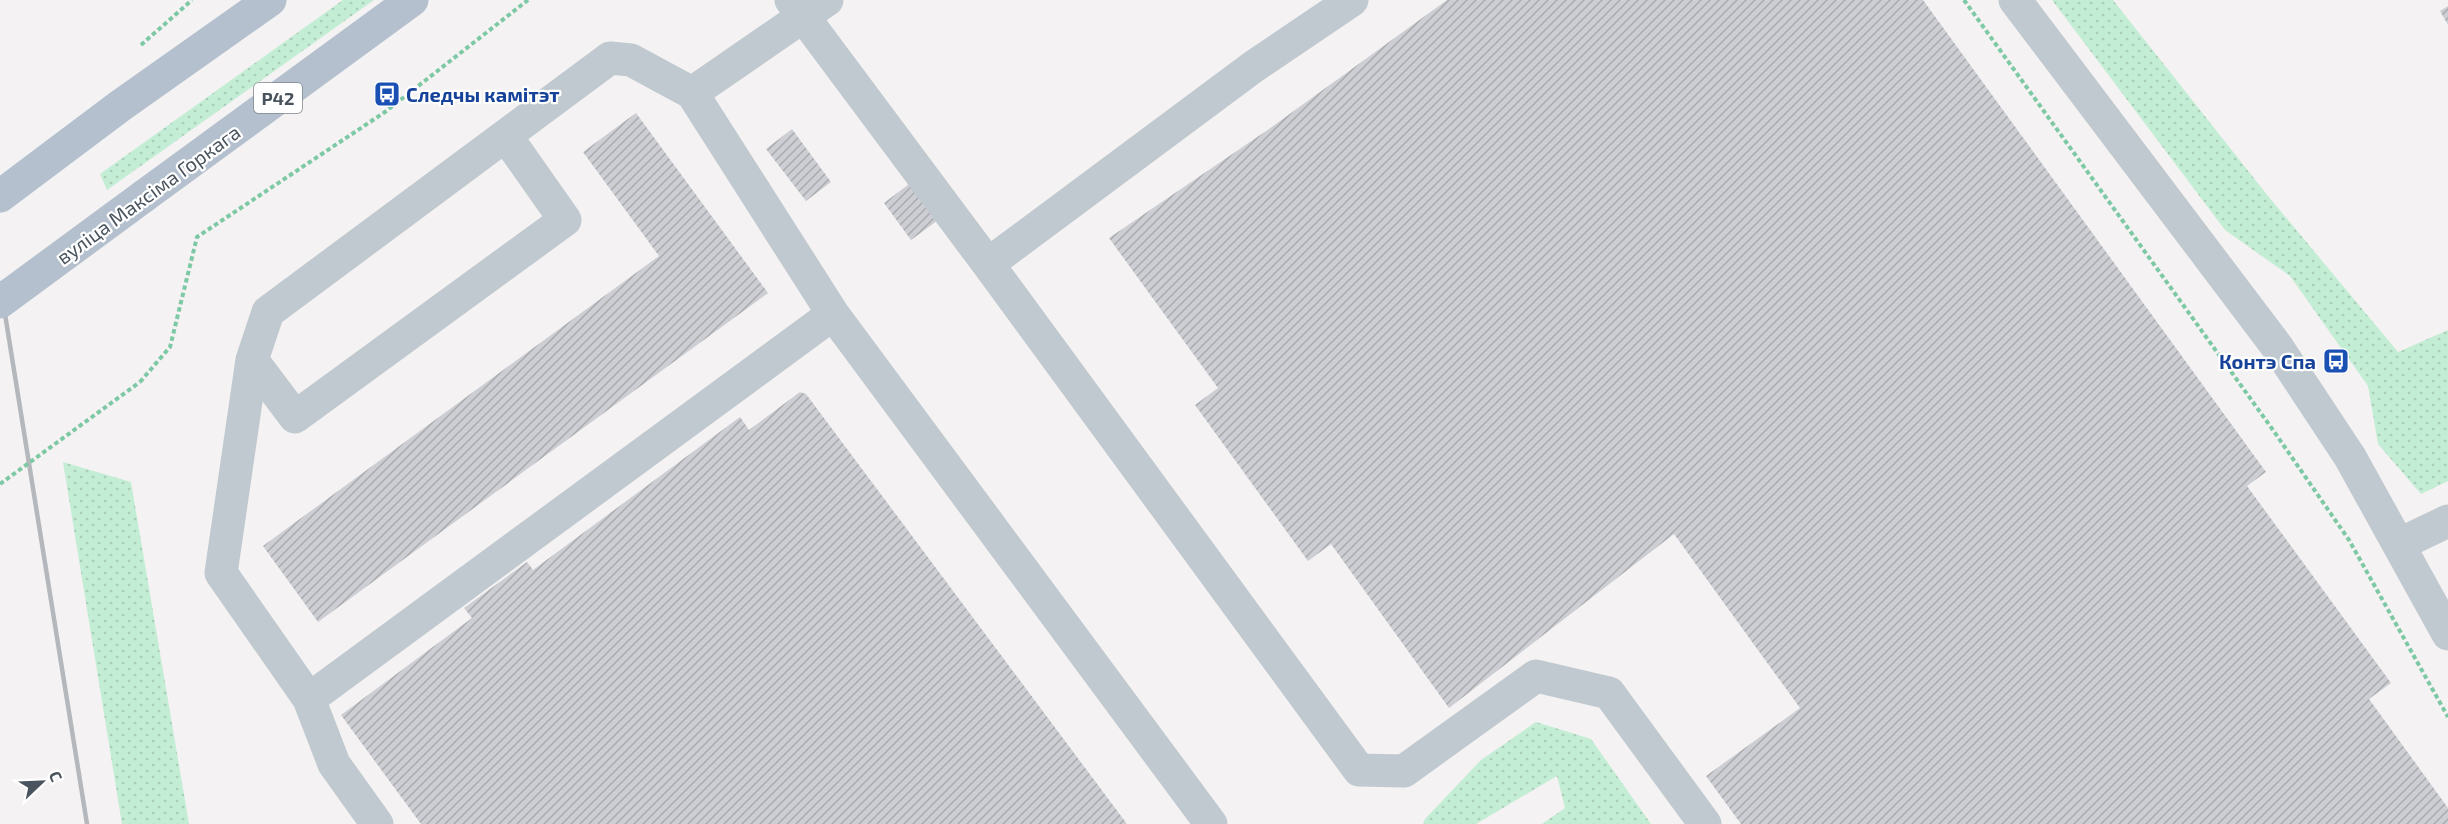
<svg xmlns="http://www.w3.org/2000/svg" width="2448" height="824" font-family="'Exo 2',sans-serif">
<style>
.grass{fill:url(#grass-dots)}
.building{fill:url(#building-hatch)}
.lines{fill:none;stroke-linecap:round;stroke-linejoin:round}
.path{stroke:#7ec9a5;stroke-width:4;stroke-dasharray:4.5 3;stroke-linecap:butt}
.minor{stroke:#c0c9cf;stroke-width:33}
.major{stroke:#b4c0ce;stroke-width:33}
.rail{stroke:#b4b7bb;stroke-width:4.5}
.path-bridge{stroke:#7ec9a5;stroke-width:4;stroke-dasharray:4.5 3;stroke-linecap:butt}
.major-bridge{stroke:#b4c0ce;stroke-width:33}
.labels{text-anchor:middle;dominant-baseline:central;stroke-width:4.5;stroke-linejoin:round;paint-order:stroke}
.shield{fill:#fff;stroke:#80878e;stroke-width:1.5}
.shield-label{font-size:18px;font-weight:bold;fill:#4a545e}
.transit-label{font-size:20px;font-weight:bold;fill:#164399;stroke:#fff;text-anchor:start}
.street-label{font-size:20px;fill:#4a545e;stroke:#fff}
</style>
<defs>
<pattern id="grass-dots" width="8" height="8" patternUnits="userSpaceOnUse" patternTransform="scale(1.5)"><rect width="8" height="8" fill="#c4edd5"/><path d="M2 2h.1M6 6h.1" fill="none" stroke="#aacdb9" stroke-width="1.8" stroke-linecap="round"/></pattern>
<pattern id="building-hatch" width="6" height="6" patternUnits="userSpaceOnUse" patternTransform="scale(1.5)"><rect width="6" height="6" fill="#ccced3"/><path d="M-1 1l2-2M0 6l6-6M5 7l2-2" fill="none" stroke="#a8aaae"/></pattern>
</defs>
<rect width="100%" height="100%" fill="#f4f2f2"/>
<!-- grass -->
<path class="grass" d="M343 0H374L107 190 100 174Z
M2052 0H2113L2268 196 2398 352 2448 330V481L2421 494 2378 444 2368 386 2290 276 2225 230Z
M63 462 131 482 189 824H122Z
M1536 722 1591 739 1651 824H1542L1565 808 1557 776 1476 824H1423L1425 819 1481 760Z"/>
<!-- building -->
<path class="building" d="M1447 0H1923L2266 472 2247 486 2391 683 2369 699 2448 808V824H1741L1706 776 1800 708 1674 534 1449 708 1331 544 1308 561 1195 405 1218 388 1109 238 1269 129Z
M2448 6V25L2440 11Z
M636 113 768 293 318 622 263 546 659 256 583 152Z
M792 129 831 182 806 201 766 149Z
M913 181 941 218 911 240 884 203Z
M800 392 806 394 1127 824H421L341 715 472 618 464 608 527 562 533 570 740 417 749 430Z"/>
<g class="lines">
<!-- path -->
<path class="path" d="M1964 0 2273 430 2349 540 2448 717
M141 45 192 0
M140 382 170 347 197 237 385 112 528 0"/>
<!-- minor -->
<path class="minor" d="M791 0 988 264 1359 770 1404 771 1536 676 1609 693 1705 824
M2015 0 2278 348 2350 457 2448 634
M692 93 833 314 1211 824
M506 136 565 220 295 417 252 360 268 312 610 58 631 60 692 93 827 0
M988 264 1253 67 1352 0
M252 360 221 573 309 699
M2400 544 2448 521
M377 824 334 764 309 699 833 314"/>
<!-- major -->
<path class="major" d="M0 196 120 106 270 0
M144 196 412 0"/>
<!-- rail -->
<path class="rail" d="M0 283 87 824"/>
<!-- path-bridge -->
<path class="path-bridge" d="M0 484 140 382"/>
<!-- major-bridge -->
<path class="major-bridge" d="M0 302 144 196"/>
</g>
<!-- icons -->
<defs>
<symbol id="bus-square" viewBox="-11 -11 22 22"><rect x="-9" y="-9" width="18" height="18" rx="4" fill="#1a4fb4" stroke="#fff"/><path d="M-5-6H5V4H4V6H2V4H-2V6H-4V4H-5ZM-3.5-4V0h7V-4ZM-3.5 1.2v1.5H-2V1.2ZM2 1.2v1.5H3.5V1.2Z" fill="#fff"/></symbol>
</defs>
<g fill-rule="evenodd">
<use href="#bus-square" x="372" y="79" width="30" height="30"/>
<use href="#bus-square" x="2321" y="346" width="30" height="30"/>
</g>
<g class="labels">
<!-- shield labels -->
<rect class="shield" x="254" y="83" width="48" height="30" rx="4.5"/>
<g class="shield-label">
<text x="278" y="98">Р42</text>
</g>
<!-- transit labels -->
<g class="transit-label">
<text x="406" y="94">Следчы камітэт</text>
<text x="2316" y="361" text-anchor="end">Контэ Спа</text>
</g>
<!-- street labels -->
<g class="street-label">
<text transform="translate(148 194) rotate(-36)">вуліца Максіма Горкага</text>
</g>
</g>
<!-- north arrow -->
<g transform="translate(42 782) rotate(67)" stroke="#ffffff" stroke-width="4.5" paint-order="stroke">
<path d="M0-4.5L10 22L0 15L-10 22Z" fill="#4a545e"/>
<text y="-9" font-size="16" font-weight="bold" text-anchor="middle" fill="#4a545e">С</text>
</g>
</svg>
